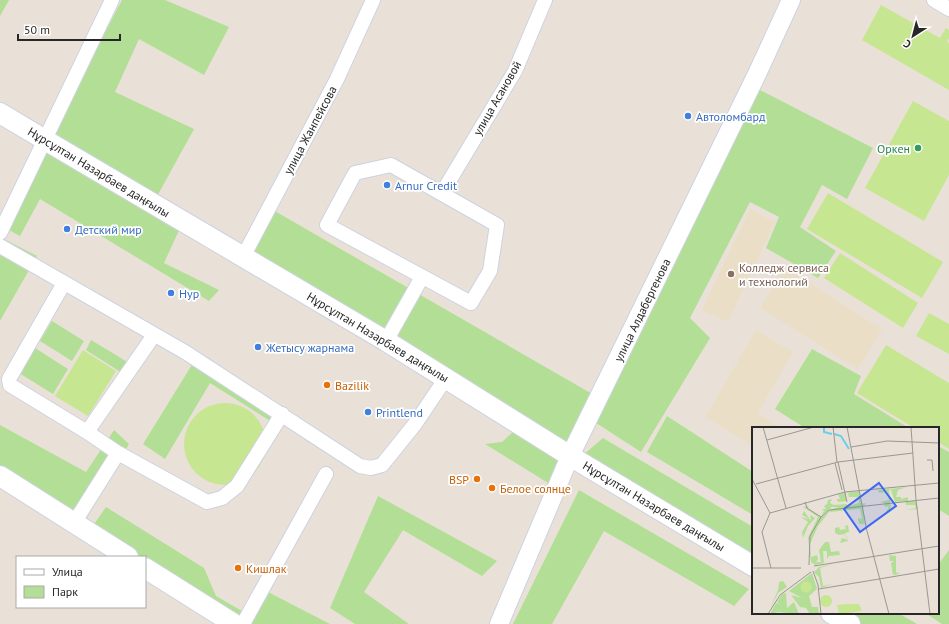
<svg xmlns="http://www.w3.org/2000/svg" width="949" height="624" font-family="'PT Sans',sans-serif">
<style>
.education{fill:#ebdec7}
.green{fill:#b2df95}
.pitch{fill:#c7e691}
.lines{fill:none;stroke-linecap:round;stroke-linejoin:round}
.minor-casing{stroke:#cdd2e0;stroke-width:16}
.tertiary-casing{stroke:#cdd2e0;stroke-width:20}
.secondary-casing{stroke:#cdd2e0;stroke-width:22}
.minor{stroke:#fff;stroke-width:14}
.tertiary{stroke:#fff;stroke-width:18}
.secondary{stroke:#fff;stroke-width:20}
.shop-dot{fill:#3f7fe0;stroke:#fff;stroke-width:1.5}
.leisure-dot{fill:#2e9e5b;stroke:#fff;stroke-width:1.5}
.education-dot{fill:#8d6e63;stroke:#fff;stroke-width:1.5}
.food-dot{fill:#e8710a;stroke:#fff;stroke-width:1.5}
.labels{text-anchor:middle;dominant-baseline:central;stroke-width:3.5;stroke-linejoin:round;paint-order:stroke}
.street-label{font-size:12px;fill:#272727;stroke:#fff}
.shop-label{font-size:12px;fill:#366cbe;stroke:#fff;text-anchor:start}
.leisure-label{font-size:12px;fill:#27864d;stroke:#fff;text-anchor:end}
.education-label{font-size:12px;fill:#785e54;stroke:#fff;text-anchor:start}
.food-label{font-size:12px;fill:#c56008;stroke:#fff;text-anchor:start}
.inset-river{fill:none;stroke:#6ccfea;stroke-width:2}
.inset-road{fill:none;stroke:#9b9791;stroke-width:1}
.view{fill:#3b67f4;fill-opacity:0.15;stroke:#3b67f4;stroke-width:2}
.inset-edge{fill:none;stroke:#272727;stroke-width:2}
</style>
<rect width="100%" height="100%" fill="#e9e1d8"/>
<!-- education -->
<path class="education" d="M750 209 775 222 728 322 702 310Z
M785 268 882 329 858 369 760 308Z
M756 330 793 352 758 413 781 428H753V446L705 417Z"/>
<!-- green -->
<path class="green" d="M0 0H9L0 16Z
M122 0H165L229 27 204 75 139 39 115 92 194 129 155 200 51 136Z
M760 90 873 148 847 199 822 185 800 227 836 251 818 278 766 248 779 217 750 202 690 318 710 338 641 452 593 421Z
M42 145 181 226 164 263 219 290 209 301 40 199 20 236 3 227Z
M273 210 594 395 569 446 252 254Z
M2 238 37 256 0 321V243Z
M52 321 84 341 72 361 40 341Z
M91 340 129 363 122 373 86 350Z
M35 348 68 369 53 394 19 373Z
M812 349 861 376 854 394 909 428H805L775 409Z
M193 363 217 365 290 411 280 427 210 383 165 459 143 444Z
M667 416 753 472V515L647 452Z
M0 425 86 472 114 430 129 444 84 523 0 470Z
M515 430 566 458 553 486 485 444 502 442Z
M603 438 753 527V560L583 455Z
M938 446 949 452V516L938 509Z
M579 490 749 589 734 606 604 531 552 624H513Z
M378 496 497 561 482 576 403 530 364 592 409 624H355L330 608Z
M106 507 204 568 216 596 242 611 237 620 145 561V557H139L92 527Z
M949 550V624H942L925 613H938V565Z
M268 592 330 624H251Z
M839 613H898L917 624H857Z"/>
<!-- pitch -->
<path class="pitch" d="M881 5 940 38 946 28 949 30V38L947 42 949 43V90L862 40Z
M913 101 949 121V175L924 221 865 188Z
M828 193 943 262 922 298 807 229Z
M840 253 918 303 903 328 824 278Z
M929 313 949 324V354L916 336Z
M886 345 949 383V449L938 442V428H914L857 393Z
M83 350 116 371 88 416 55 396Z
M184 444a41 41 0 1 1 82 0a41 41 0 1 1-82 0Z"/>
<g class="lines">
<defs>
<path id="minor" d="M934 0 949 9
M391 165 497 225 490 271 471 303 327 225 355 173Z
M442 193 515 71 545 0
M0 233 112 0
M0 246 185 352 360 466 371 468 382 465 415 424 446 378
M243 257 337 79 373 0
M64 283 9 379 10 385 87 432 154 335
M386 341 422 277
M87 432 118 453
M74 523 118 453 207 502 222 498 237 486 282 414
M243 624 326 474"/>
<path id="tertiary" d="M499 624 570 456 757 74 791 0"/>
<path id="secondary" d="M0 113 45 140 386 341 570 456 753 566
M0 476 128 557
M145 568 234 624
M831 613 850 624"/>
</defs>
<!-- minor casing -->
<use href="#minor" class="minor-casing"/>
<!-- tertiary casing -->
<use href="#tertiary" class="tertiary-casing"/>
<!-- secondary casing -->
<use href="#secondary" class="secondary-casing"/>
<!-- minor -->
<use href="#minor" class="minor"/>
<!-- tertiary -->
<use href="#tertiary" class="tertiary"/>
<!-- secondary -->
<use href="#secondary" class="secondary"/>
</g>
<!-- markers -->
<g class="shop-dot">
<circle cx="688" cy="116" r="4"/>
<circle cx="387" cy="185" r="4"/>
<circle cx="67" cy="229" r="4"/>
<circle cx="171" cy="293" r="4"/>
<circle cx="258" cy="347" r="4"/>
<circle cx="368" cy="412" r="4"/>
</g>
<circle class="leisure-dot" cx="918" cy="148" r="4"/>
<circle class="education-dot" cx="731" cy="274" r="4"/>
<g class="food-dot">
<circle cx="327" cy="385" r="4"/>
<circle cx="477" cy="479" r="4"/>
<circle cx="492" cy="488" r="4"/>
<circle cx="238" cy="568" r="4"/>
</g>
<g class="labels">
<!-- street labels -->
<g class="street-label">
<text transform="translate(497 98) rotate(-60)">улица Асановой</text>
<text transform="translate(310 130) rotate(-62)">улица Жанпейсова</text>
<text transform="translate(99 172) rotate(31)">Нұрсұлтан Назарбаев даңғылы</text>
<text transform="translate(642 310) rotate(-64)">улица Алдабергенова</text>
<text transform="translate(378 337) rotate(31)">Нұрсұлтан Назарбаев даңғылы</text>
<text transform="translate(654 506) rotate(31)">Нұрсұлтан Назарбаев даңғылы</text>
</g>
<!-- shop labels -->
<g class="shop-label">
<text x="696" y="116">Автоломбард</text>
<text x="395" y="185">Arnur Credit</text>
<text x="75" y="229">Детский мир</text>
<text x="179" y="293">Нур</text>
<text x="266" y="347">Жетысу жарнама</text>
<text x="376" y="412">Printlend</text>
</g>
<!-- leisure labels -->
<g class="leisure-label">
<text x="910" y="148">Оркен</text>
</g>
<!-- education labels -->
<g class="education-label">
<text x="739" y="267">Колледж сервиса<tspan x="739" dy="14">и технологий</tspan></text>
</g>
<!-- food labels -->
<g class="food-label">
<text x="335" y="385">Bazilik</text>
<text x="469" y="479" text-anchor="end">BSP</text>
<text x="500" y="488">Белое солнце</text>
<text x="246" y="568">Кишлак</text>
</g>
</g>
<!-- overview -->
<g transform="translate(752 427)">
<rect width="187" height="187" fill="#e9e1d8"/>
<path d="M155 60 146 63 144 70H149V72L156 70V74H164L166 82 154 83 164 81 163 78H154L153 74 143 75 139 63 145 61 137 63 139 83 134 85 137 79 133 80 132 76 128 75 137 73 135 65 127 66 126 63 136 62 137 67 136 62ZM107 64 109 77 100 78 107 76 106 70H97L96 66H94V74L86 75 85 72H88L86 67ZM80 72 78 76 82 78 95 77V79L114 76 111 81 113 97H107L106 91 110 92 108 82 77 85 66 99 58 117 59 130 65 128 66 132 64 135H69L67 123 73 115H77L79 125 87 124 88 128 77 129 75 132V124H71L72 136 63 138 59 135 56 111 66 90 51 80 57 79 55 81 69 90 80 82 86 80H80L69 89 72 84 70 82H74L72 79 75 77 76 73ZM52 84 59 94 58 88 63 91 56 99 51 111 50 105 56 95 49 90 57 92 50 88ZM96 98 97 105 93 106 96 114 88 116 90 111 95 113 93 107 87 108 83 106V101L87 100 89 106 88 103 94 102 93 99ZM137 128 144 129V145L148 147 141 148 139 136 142 134H138ZM81 137 68 141 71 159 81 157 69 161 67 150 62 145 67 140ZM60 146 65 162 57 169 60 180H66L67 187H58L54 181 48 180 39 168 50 171 37 164ZM31 154 35 160 26 166 18 182 26 163 27 155ZM34 166 35 181 42 175 47 187 26 185 18 187 24 176 28 177 25 175 30 167Z" fill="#b2df95"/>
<path d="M48.5 160a5.5 5.5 0 1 1 11 0a5.5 5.5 0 1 1-11 0ZM68 174a6 6 0 1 1 12 0a6 6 0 1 1-12 0ZM96 177H107L110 184 87 187 85 178Z" fill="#c7e691"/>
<path class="inset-river" d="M72 0V5L80 7M82 7 89 9 97 22"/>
<path class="inset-road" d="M11 0 34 81M81 0 85 35M95 0 115 104 137 187M159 0 164 73M15 13 62 0M99 20 135 14 187 16M175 33H180L181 44M86 35 95 75M83 36 90 63M0 52 18 86M4 57 86 35 161 26M164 73 178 187M53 75 55 81 69 90M57 138 58 109 69 90 77 83 187 71M62 139 187 119M0 141H49M19 141 10 105 18 86 93 65 187 56M61 144 66 158 69 187M67 162 187 142M16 187 28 168 59 145"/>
<path class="view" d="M127 56 144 79 108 105 92 82Z"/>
<rect width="187" height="187" class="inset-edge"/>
</g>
<!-- legend -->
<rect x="16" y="556" width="130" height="52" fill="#ffffff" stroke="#a9a9a9"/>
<rect x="24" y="569" width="20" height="6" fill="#ffffff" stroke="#a9a9a9"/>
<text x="52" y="576" font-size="12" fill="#272727">Улица</text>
<rect x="24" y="586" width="20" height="12" fill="#b2df95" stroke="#a9a9a9"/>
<text x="52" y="596" font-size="12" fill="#272727">Парк</text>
<!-- north arrow -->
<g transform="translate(913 36) rotate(216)" stroke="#ffffff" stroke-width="3" paint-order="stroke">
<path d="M0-3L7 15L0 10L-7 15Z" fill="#272727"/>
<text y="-6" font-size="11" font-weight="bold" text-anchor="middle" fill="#272727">С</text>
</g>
<!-- scale -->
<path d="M18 34v6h102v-6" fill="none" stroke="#272727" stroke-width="2"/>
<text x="24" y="34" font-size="12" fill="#272727" stroke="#ffffff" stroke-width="3" paint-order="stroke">50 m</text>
</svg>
